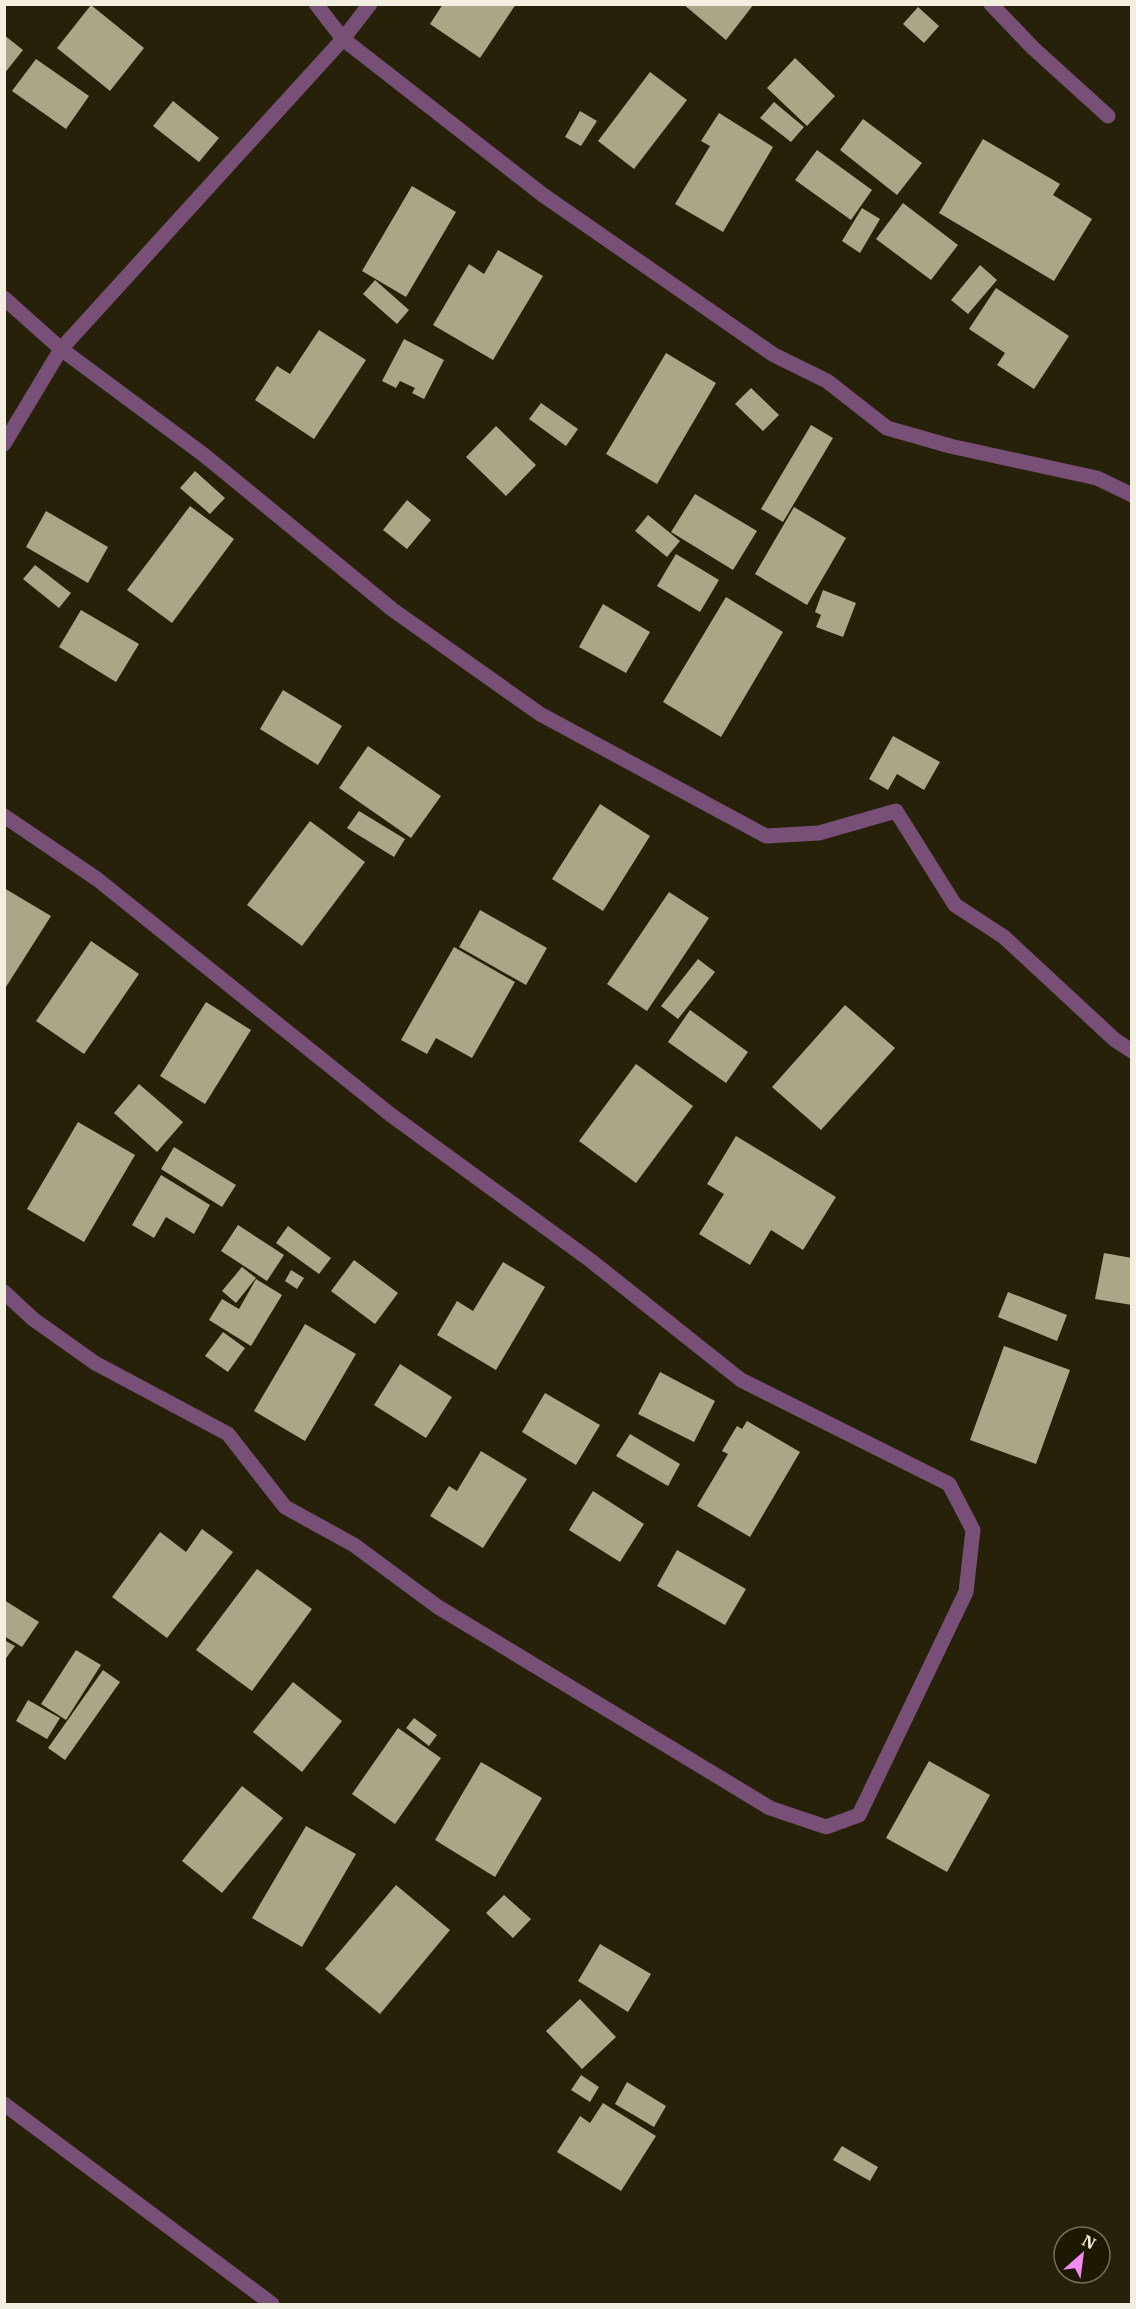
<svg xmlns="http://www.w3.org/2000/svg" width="1136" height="2309" font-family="'IBM Plex Serif',serif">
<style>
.building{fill:#aca689}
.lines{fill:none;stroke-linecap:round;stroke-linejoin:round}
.minor{stroke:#774f77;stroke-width:15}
</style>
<rect width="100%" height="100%" fill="#272109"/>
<!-- building -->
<path class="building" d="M443 4H516L480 58 430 24Z
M683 4H754L726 40Z
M91 5 144 48 110 91 57 48Z
M918 7 939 26 924 43 903 24Z
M4 35 23 50 4 74Z
M795 58 835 96 807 126 767 88Z
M36 59 89 96 66 129 12 91Z
M650 72 687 100 634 169 598 141Z
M173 101 219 138 199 162 153 126Z
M774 102 804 127 791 142 760 118Z
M580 111 597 121 581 146 565 137Z
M719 113 773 147 723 232 675 204 710 146 701 141Z
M863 119 922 163 897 195 840 150Z
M983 139 1060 184 1053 195 1092 219 1054 281 939 213Z
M817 150 872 190 851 220 795 180Z
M412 186 456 212 406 297 362 271Z
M903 203 958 245 931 280 876 239Z
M862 208 880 219 860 253 842 241Z
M498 250 543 276 493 360 433 325 469 264 484 274Z
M980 265 997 280 968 314 951 300Z
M375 280 409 310 397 324 363 294Z
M996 288 1069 336 1034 389 997 365 1005 353 969 329Z
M319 330 366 360 314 439 255 400 277 366 290 374Z
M404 339 444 360 424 399 412 393 415 388 400 381 396 388 382 381Z
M666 353 716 383 657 484 606 454Z
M751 388 779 415 763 431 735 404Z
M541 403 578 429 566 446 529 419Z
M811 425 833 438 783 522 761 509Z
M496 426 536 465 506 496 466 457Z
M195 471 225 498 210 514 180 488Z
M695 494 757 531 733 570 671 532Z
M407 500 431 520 407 549 383 530Z
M190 506 234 539 172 623 127 590Z
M794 507 846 538 807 605 755 574Z
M46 511 108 547 88 583 26 547Z
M648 515 680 541 667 557 635 531Z
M676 554 719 580 700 612 657 586Z
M35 565 71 593 59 608 23 579Z
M823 590 856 603 843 637 816 627 821 615 815 612Z
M726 597 783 632 721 737 663 702Z
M603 604 650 632 626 673 579 647Z
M81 610 139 644 116 682 59 647Z
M283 690 342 726 318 765 260 729Z
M893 736 940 762 924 790 897 774 888 790 869 779Z
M368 746 441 796 411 838 339 788Z
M600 804 650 836 603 911 552 879Z
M359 811 405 839 394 857 347 828Z
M310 821 365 862 302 946 247 905Z
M4 888 51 916 4 990Z
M669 892 709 918 647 1011 607 984Z
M480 910 547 948 526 985 459 947Z
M91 941 139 974 84 1054 36 1021Z
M454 947 515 982 472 1058 436 1038 427 1054 401 1040Z
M698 959 715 972 678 1019 661 1006Z
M206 1002 251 1030 205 1104 160 1076Z
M845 1005 895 1048 821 1130 772 1087Z
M690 1010 748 1052 726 1083 668 1042Z
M636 1064 693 1106 636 1183 579 1141Z
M139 1084 183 1122 157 1152 114 1113Z
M78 1122 135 1155 84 1242 27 1209Z
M736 1136 836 1197 803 1250 771 1230 750 1265 699 1234 724 1194 707 1184Z
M174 1147 236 1185 222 1207 161 1169Z
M161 1175 210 1205 194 1234 166 1217 154 1238 132 1225Z
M238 1225 284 1255 267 1281 221 1251Z
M288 1226 331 1258 319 1274 276 1243Z
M1104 1253 1132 1258V1305L1095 1299Z
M354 1260 398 1293 375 1324 331 1291Z
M503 1262 545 1287 496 1370 437 1335 457 1301 473 1311Z
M242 1267 256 1278 236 1303 222 1291Z
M291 1270 304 1278 297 1289 285 1281Z
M256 1279 282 1295 251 1346 209 1320 222 1299 239 1309Z
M1008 1292 1067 1315 1057 1341 998 1317Z
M305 1324 356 1354 305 1441 254 1411Z
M223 1332 245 1348 228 1372 205 1356Z
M1004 1346 1070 1370 1036 1464 970 1440Z
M400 1364 452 1397 426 1438 374 1405Z
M660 1372 715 1401 694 1442 638 1414Z
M545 1393 600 1425 576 1465 522 1432Z
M747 1421 800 1452 750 1537 697 1506 728 1454 722 1451 737 1426 742 1429Z
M630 1434 680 1464 668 1486 616 1456Z
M481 1451 527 1479 483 1548 430 1516 449 1486 457 1491Z
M593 1491 644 1524 620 1562 569 1530Z
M202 1529 233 1552 167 1638 112 1597 160 1532 186 1552Z
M677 1550 746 1589 725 1625 657 1586Z
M257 1569 312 1609 252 1691 196 1650Z
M4 1600 39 1622 22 1647 4 1636Z
M4 1640 15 1646 4 1661Z
M76 1650 101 1665 66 1720 41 1704Z
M103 1670 120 1682 65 1760 48 1748Z
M293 1682 342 1721 302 1772 253 1732Z
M28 1700 60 1718 47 1739 16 1721Z
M414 1718 437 1735 429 1746 406 1728Z
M398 1728 441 1758 395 1824 352 1794Z
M929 1761 990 1795 947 1872 886 1838Z
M481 1762 542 1798 495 1877 435 1840Z
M242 1786 283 1818 222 1893 182 1861Z
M306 1826 356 1854 302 1947 252 1918Z
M396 1885 450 1930 380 2014 325 1969Z
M504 1895 531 1919 513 1938 486 1913Z
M600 1944 651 1974 628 2012 578 1981Z
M580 1999 616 2037 582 2069 546 2031Z
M581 2075 599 2087 590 2102 571 2090Z
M627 2082 666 2106 654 2127 615 2104Z
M603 2103 656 2136 621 2191 557 2152 580 2116 590 2123Z
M842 2146 878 2167 870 2181 833 2160Z"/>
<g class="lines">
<!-- minor -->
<path class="minor" d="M316 4 343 39 543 195 774 355 827 381 887 428 950 446 1097 478 1132 495
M991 4 1033 48 1108 116
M4 298 61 349 204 455 393 610 540 714 766 836 819 833 896 811 955 905 1004 937 1115 1040 1132 1051
M4 444 61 349 343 39 370 4
M4 816 97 879 391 1115 590 1260 741 1380 949 1484 973 1530 966 1592 859 1815 826 1827 770 1808 438 1607 354 1545 285 1507 228 1434 95 1363 33 1319 4 1292
M4 2104 272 2304"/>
</g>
<!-- border -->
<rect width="1136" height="2309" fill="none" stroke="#f2efe0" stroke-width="12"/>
<!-- north arrow -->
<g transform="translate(1082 2255) rotate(28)"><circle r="28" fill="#1d1802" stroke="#726e5b" stroke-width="1.5"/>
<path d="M0-4.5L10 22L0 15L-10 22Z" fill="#f28af3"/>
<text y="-9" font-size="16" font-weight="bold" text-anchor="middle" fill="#f2efe0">N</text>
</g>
</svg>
